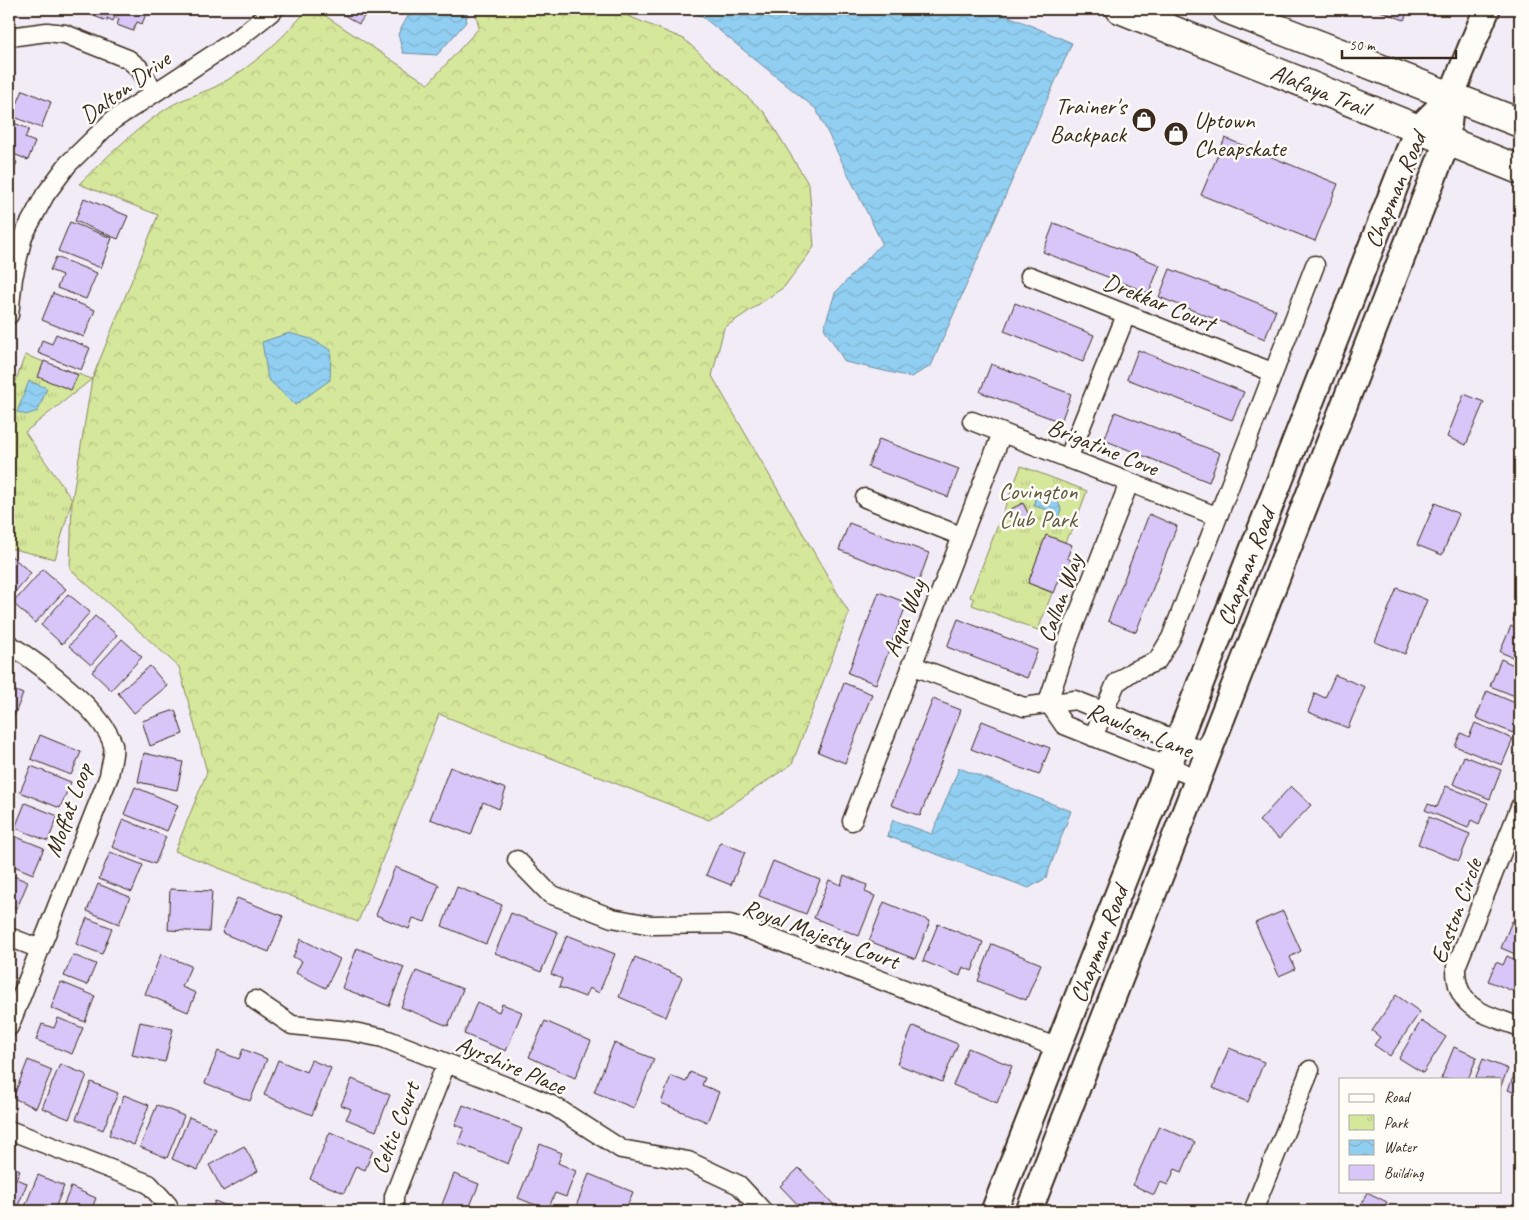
<svg xmlns="http://www.w3.org/2000/svg" width="1529" height="1220" font-family="Caveat,sans-serif">
<style>
.forest{fill:url(#forest-crowns);stroke:#88885c}
.park{fill:url(#park-tufts);stroke:#88885c}
.water{fill:url(#water-waves);stroke:#6f8d9d}
.building{fill:#d7c6f7;stroke:#3b2a1e}
.lines{fill:none;stroke-linecap:round;stroke-linejoin:round}
.street-casing{stroke:#3b2a1e;stroke-width:21}
.secondary-casing{stroke:#3b2a1e;stroke-width:29}
.primary-casing{stroke:#3b2a1e;stroke-width:31}
.street{stroke:#fdfcf7;stroke-width:18}
.secondary{stroke:#fdfcf7;stroke-width:25}
.primary{stroke:#fdfcf7;stroke-width:28}
.labels{text-anchor:middle;dominant-baseline:central;stroke-width:5;stroke-linejoin:round;paint-order:stroke}
.street-label{font-size:24px;fill:#3b2a1e;stroke:#fdfcf7}
.poi-label{font-size:24px;fill:#3b2a1e;stroke:#fdfcf7;text-anchor:end}
.park-label{font-size:24px;fill:#62593d;stroke:#fdfcf7}
</style>
<defs>
<pattern id="forest-crowns" width="20" height="18" patternUnits="userSpaceOnUse" patternTransform="scale(1.25)"><rect width="20" height="18" fill="#d5e79b"/><path d="M2 6a3 3 0 1 1 6 0M12 15a3 3 0 1 1 6 0" fill="none" stroke="#b8c685"/></pattern>
<pattern id="park-tufts" width="24" height="20" patternUnits="userSpaceOnUse" patternTransform="scale(1.25)"><rect width="24" height="20" fill="#d5e79b"/><path d="M3 7l-1-3M5 7V3M7 7l1-3M15 17l-1-3M17 17v-4M19 17l1-3" fill="none" stroke="#b8c685"/></pattern>
<pattern id="water-waves" width="16" height="10" patternUnits="userSpaceOnUse" patternTransform="scale(1.25)"><rect width="16" height="10" fill="#91cff2"/><path d="M0 5q4-4 8 0t8 0" fill="none" stroke="#7eb2cf"/></pattern>
</defs>
<rect width="100%" height="100%" fill="#f2ecf7"/>
<filter id="ink" filterUnits="userSpaceOnUse"><feTurbulence type="fractalNoise" baseFrequency=".02" numOctaves="2"/><feDisplacementMap in="SourceGraphic" scale="10" xChannelSelector="R" yChannelSelector="G"/><feConvolveMatrix kernelMatrix="1 2 1 2 8 2 1 2 1" color-interpolation-filters="sRGB"/></filter>
<g filter="url(#ink)">
<!-- forest -->
<path class="forest" d="M308 9H315L428 84 479 28 475 9H611L684 39 765 113 809 185 814 247 784 287 724 328 712 376 849 613 792 764 709 820 439 714 358 922 175 851 207 772 179 667 70 569 72 500 92 379 158 215 79 184C107 157 136 128 169 107 183 98 200 94 215 87 254 66 279 42 308 9Z"/>
<!-- park -->
<path class="park" d="M25 355 92 379 25 432 72 500 55 559 9 548V400Z
M1021 466 1087 491 1071 534 1069 533 1065 542 1046 536 1028 583 1052 593 1038 630 972 605 974 599 970 597Z"/>
<!-- water -->
<path class="water" d="M412 9H468L466 22 437 55 403 53 398 34Z
M689 9H992L1072 43 931 366 911 377 845 362 824 328 835 293 882 243 816 109 704 18Z
M289 333 311 339 331 350 330 380 295 405 268 379 262 342Z
M29 381 47 388 38 411 26 415 17 412Z
M1040 494 1057 499 1061 509 1059 516 1056 517 1051 515 1048 510 1034 506 1035 497Z
M959 768 1071 811 1046 878 1029 888 887 836 893 820 932 834Z"/>
<!-- building -->
<path class="building" d="M87 9H148L142 24 137 22 133 31 117 25 119 19 115 17 113 21 107 18V21L91 15 92 13 87 10Z
M334 9H369L359 24Z
M1375 9H1409L1404 20Z
M23 90 51 102 41 128 12 116Z
M9 121 29 129 25 138 35 142 28 160 9 152Z
M1225 138 1338 184 1315 241 1201 195Z
M9 159 17 162 9 182Z
M84 198 128 216 118 239 75 221Z
M70 222 112 238 101 268 58 251Z
M1054 223 1160 265 1149 293 1043 252Z
M56 257 97 273 86 299 57 288 62 275 50 270Z
M1170 269 1276 310 1265 339 1159 297Z
M53 293 95 310 84 337 42 320Z
M1015 303 1094 335 1083 362 1004 331Z
M56 334 90 348 81 370 38 353 42 340 52 344Z
M1138 350 1244 392 1232 420 1127 379Z
M44 361 78 375 71 390 38 377Z
M991 364 1071 394 1061 422 980 392Z
M1464 394 1484 402 1466 445 1447 437Z
M1115 412 1220 453 1209 482 1104 440Z
M879 439 959 469 948 497 868 467Z
M1023 503 1030 517 1016 524 1009 510Z
M1435 503 1459 514 1442 555 1417 545Z
M1149 514 1177 526 1136 632 1108 621Z
M849 523 929 553 919 581 839 550Z
M1046 535 1072 545 1067 558 1071 560 1065 574 1062 572 1054 593 1028 583Z
M9 554 31 573 9 599Z
M43 569 66 589 35 623 13 603Z
M1397 588 1427 600 1405 654 1375 642Z
M879 592 907 603 876 684 848 673Z
M68 594 90 612 62 644 41 625Z
M1520 601V624L1513 621Z
M95 616 117 635 91 665 69 646Z
M958 619 1038 650 1027 678 947 647Z
M1511 626 1520 630V660L1500 652Z
M122 639 142 657 111 690 92 672Z
M1501 659 1520 668V698L1490 686Z
M150 666 167 686 134 713 118 693Z
M1335 675 1365 687 1348 728 1308 712 1315 693 1325 698Z
M844 683 872 694 845 763 818 752Z
M9 688 23 694 12 721 9 719Z
M1487 691 1520 705V716L1513 733 1476 718Z
M933 699 961 710 920 816 891 805Z
M175 710 183 734 150 746 142 721Z
M982 721 1050 748 1039 775 971 749Z
M1475 723 1513 739 1502 765 1455 746 1461 733 1469 737Z
M40 735 81 752 71 775 31 759Z
M144 753 183 762 177 790 138 782Z
M1464 756 1501 770 1490 799 1453 784Z
M31 766 71 782 60 808 20 792Z
M450 767 506 789 499 809 483 802 471 835 430 819Z
M1291 786 1311 805 1279 839 1259 821Z
M1446 786 1488 803 1479 824 1471 820 1468 828 1425 810 1428 804 1437 807Z
M135 787 178 805 167 831 124 814Z
M25 803 58 816 48 841 15 828Z
M1429 817 1470 834 1459 861 1418 844Z
M123 819 166 837 155 864 112 847Z
M9 834 44 848 33 874 9 864Z
M720 842 745 852 731 885 706 875Z
M110 852 143 865 132 892 99 879Z
M773 861 820 880 806 914 759 896Z
M395 867 439 885 425 922 413 918 409 929 376 915Z
M9 874 28 882 17 908 9 905Z
M844 875 867 885 865 892 875 896 859 936 814 918 829 880 841 885Z
M98 884 130 897 119 924 87 911Z
M457 887 502 905 486 944 442 926Z
M170 889 212 891 209 932 168 930Z
M237 898 283 916 269 952 222 933Z
M884 902 930 921 915 959 869 941Z
M1283 911 1301 951 1290 957 1295 969 1279 976 1255 923Z
M511 913 558 932 541 972 495 953Z
M87 918 112 928 102 954 76 944Z
M1512 921 1520 925V956L1501 948Z
M938 924 983 942 972 971 963 967 960 976 923 961Z
M567 935 615 954 599 993 589 988 585 997 559 987 562 979 551 974Z
M301 939 340 959 326 988 296 973 302 961 293 957Z
M992 944 1041 964 1026 1000 978 981Z
M357 948 404 967 389 1006 342 988Z
M161 954 191 966 182 987 196 993 188 1012 145 994Z
M73 955 96 964 87 985 64 976Z
M1507 956 1520 962V994L1488 981 1496 962 1503 965Z
M635 957 682 977 666 1017 619 997Z
M416 971 463 989 448 1026 401 1007Z
M61 982 95 996 85 1022 51 1008Z
M1396 995 1420 1012 1390 1056 1374 1045 1380 1037 1372 1031Z
M477 1002 499 1012 502 1004 522 1012 506 1051 464 1034Z
M58 1018 83 1028 72 1054 36 1040 42 1024 54 1028Z
M545 1021 591 1041 575 1078 529 1057Z
M1421 1021 1446 1037 1423 1073 1399 1058Z
M140 1022 173 1029 165 1062 132 1055Z
M913 1026 958 1044 942 1082 897 1064Z
M614 1043 654 1059 634 1108 594 1092Z
M1454 1047 1477 1057 1468 1079H1441Z
M968 1048 1012 1066 997 1103 953 1085Z
M1229 1048 1264 1062 1248 1102 1213 1088Z
M243 1049 267 1059 250 1101 205 1083 218 1051 239 1059Z
M1483 1059 1508 1069 1500 1088V1079H1475Z
M28 1060 52 1070 36 1108 13 1098Z
M278 1060 306 1072 311 1060 331 1068 312 1115 264 1095Z
M1520 1060V1095L1508 1090Z
M60 1064 87 1075 69 1119 42 1108Z
M690 1072 705 1078 702 1085 719 1092 707 1122 661 1103 671 1076 686 1082Z
M352 1079 390 1095 376 1131 346 1119 351 1109 341 1105Z
M91 1082 118 1093 103 1130 76 1119Z
M124 1095 149 1105 134 1145 109 1135Z
M157 1105 184 1116 167 1158 140 1147Z
M463 1105 522 1129 508 1164 458 1143 464 1128 455 1125Z
M189 1117 215 1128 198 1170 172 1159Z
M1159 1126 1195 1142 1182 1172 1175 1169 1168 1185 1160 1182 1154 1195 1133 1185Z
M330 1132 373 1150 365 1170 356 1166 344 1193 310 1179Z
M540 1144 562 1153 558 1163 576 1171 566 1197 555 1193 548 1210 518 1198Z
M244 1146 258 1171 223 1191 209 1165Z
M9 1165 20 1170 16 1179 27 1183 16 1211 9 1210Z
M799 1168 837 1208 834 1211H804L780 1186Z
M454 1174 479 1184 468 1211H451L441 1207Z
M589 1174 633 1192 625 1211H574Z
M38 1175 64 1186 54 1211H23Z
M71 1187 96 1198 91 1211H61Z
M1367 1192 1387 1202 1382 1211H1358Z
M215 1201 239 1211H211Z"/>
<g class="lines">
<defs>
<path id="street" d="M9 37 47 32 65 34 128 59 139 68 154 91
M1030 276 1272 372
M9 315 13 278 23 236 45 195 68 164 113 120 240 37 275 9
M972 421 1216 516
M1068 459 1126 315
M865 498 961 536
M9 644C39 664 103 710 113 745 115 753 110 767 109 776L9 1027
M911 665 1024 707 1075 700 1207 752
M1048 702 1069 638 1129 483
M1048 702 1064 725 1197 778
M1093 737 1116 683 1133 671 1157 661 1171 638 1315 265
M1520 807 1456 967C1455 1011 1487 1014 1520 1027
M852 821 1002 433
M517 860 550 894 612 918 651 925 730 924 755 932 1058 1048
M9 937 40 949
M255 1000 292 1025 349 1031 383 1038 528 1095 554 1106 621 1149 688 1161 739 1185 763 1211
M9 1130 149 1184 168 1205
M394 1211V1196L446 1064
M1253 1211 1310 1070"/>
<path id="secondary" d="M994 1211 1417 130 1451 96
M1029 1211 1447 142 1451 96 1487 9"/>
<path id="primary" d="M1120 9 1520 170
M1227 9 1520 123"/>
</defs>
<!-- street casing -->
<use href="#street" class="street-casing"/>
<!-- secondary casing -->
<use href="#secondary" class="secondary-casing"/>
<!-- primary casing -->
<use href="#primary" class="primary-casing"/>
<!-- street -->
<use href="#street" class="street"/>
<!-- secondary -->
<use href="#secondary" class="secondary"/>
<!-- primary -->
<use href="#primary" class="primary"/>
</g>
</g>
<!-- icons -->
<defs>
<symbol id="shop-disc" viewBox="-11 -11 22 22"><circle r="9.5" fill="#3b2a1e" stroke="#fdfcf7"/><path d="M-5-2.5h2.3a2.7 3.5 0 0 1 5.4 0H5L5.5 6h-11ZM-1.5-2.5h3a1.5 2.3 0 0 0-3 0Z" fill="#fff"/></symbol>
</defs>
<g fill-rule="evenodd">
<use href="#shop-disc" x="1130" y="106" width="28" height="28"/>
<use href="#shop-disc" x="1162" y="120" width="28" height="28"/>
</g>
<g class="labels">
<!-- street labels -->
<g class="street-label">
<text transform="translate(125 87) rotate(-36)">Dalton Drive</text>
<text transform="translate(1320 90) rotate(22)">Alafaya Trail</text>
<text transform="translate(1395 190) rotate(-67)">Chapman Road</text>
<text transform="translate(1159 302) rotate(22)">Drekkar Court</text>
<text transform="translate(1103 447) rotate(22)">Brigatine Cove</text>
<text transform="translate(1246 567) rotate(-69)">Chapman Road</text>
<text transform="translate(1060 598) rotate(-70)">Callan Way</text>
<text transform="translate(904 618) rotate(-69)">Aqua Way</text>
<text transform="translate(1140 730) rotate(22)">Rawlson Lane</text>
<text transform="translate(68 810) rotate(-70)">Moffat Loop</text>
<text transform="translate(1456 911) rotate(-70)">Easton Circle</text>
<text transform="translate(821 934) rotate(20)">Royal Majesty Court</text>
<text transform="translate(1099 944) rotate(-69)">Chapman Road</text>
<text transform="translate(511 1065) rotate(23)">Ayrshire Place</text>
<text transform="translate(395 1128) rotate(-69)">Celtic Court</text>
</g>
<!-- poi labels -->
<g class="poi-label">
<text x="1126" y="106">Trainer's<tspan x="1126" dy="28">Backpack</tspan></text>
<text x="1194" y="120" text-anchor="start">Uptown<tspan x="1194" dy="28">Cheapskate</tspan></text>
</g>
<!-- park labels -->
<g class="park-label">
<text x="1038" y="491">Covington<tspan x="1038" dy="28">Club Park</tspan></text>
</g>
</g>
<!-- margin -->
<rect width="1529" height="1220" fill="none" stroke="#fdfcf7" stroke-width="30"/>
<rect x="15" y="15" width="1499" height="1190" fill="none" stroke="#3b2a1e" stroke-width="2" filter="url(#ink)"/>
<!-- legend -->
<rect x="1339" y="1078" width="162" height="115" fill="#fdfcf7" stroke="#afa8a0"/>
<rect x="1349" y="1094" width="25" height="8" fill="#fdfcf7" stroke="#afa8a0"/>
<text x="1384" y="1102" font-size="15" fill="#3b2a1e">Road</text>
<rect x="1349" y="1115" width="25" height="15" fill="url(#park-tufts)" stroke="#afa8a0"/>
<text x="1384" y="1128" font-size="15" fill="#3b2a1e">Park</text>
<rect x="1349" y="1140" width="25" height="15" fill="url(#water-waves)" stroke="#afa8a0"/>
<text x="1384" y="1152" font-size="15" fill="#3b2a1e">Water</text>
<rect x="1349" y="1165" width="25" height="15" fill="#d7c6f7" stroke="#afa8a0"/>
<text x="1384" y="1178" font-size="15" fill="#3b2a1e">Building</text>
<!-- scale -->
<path d="M1342 50v8h114v-8" fill="none" stroke="#3b2a1e" stroke-width="2.5"/>
<text x="1349" y="50" font-size="15" fill="#3b2a1e" stroke="#fdfcf7" stroke-width="4" paint-order="stroke">50 m</text>
</svg>
